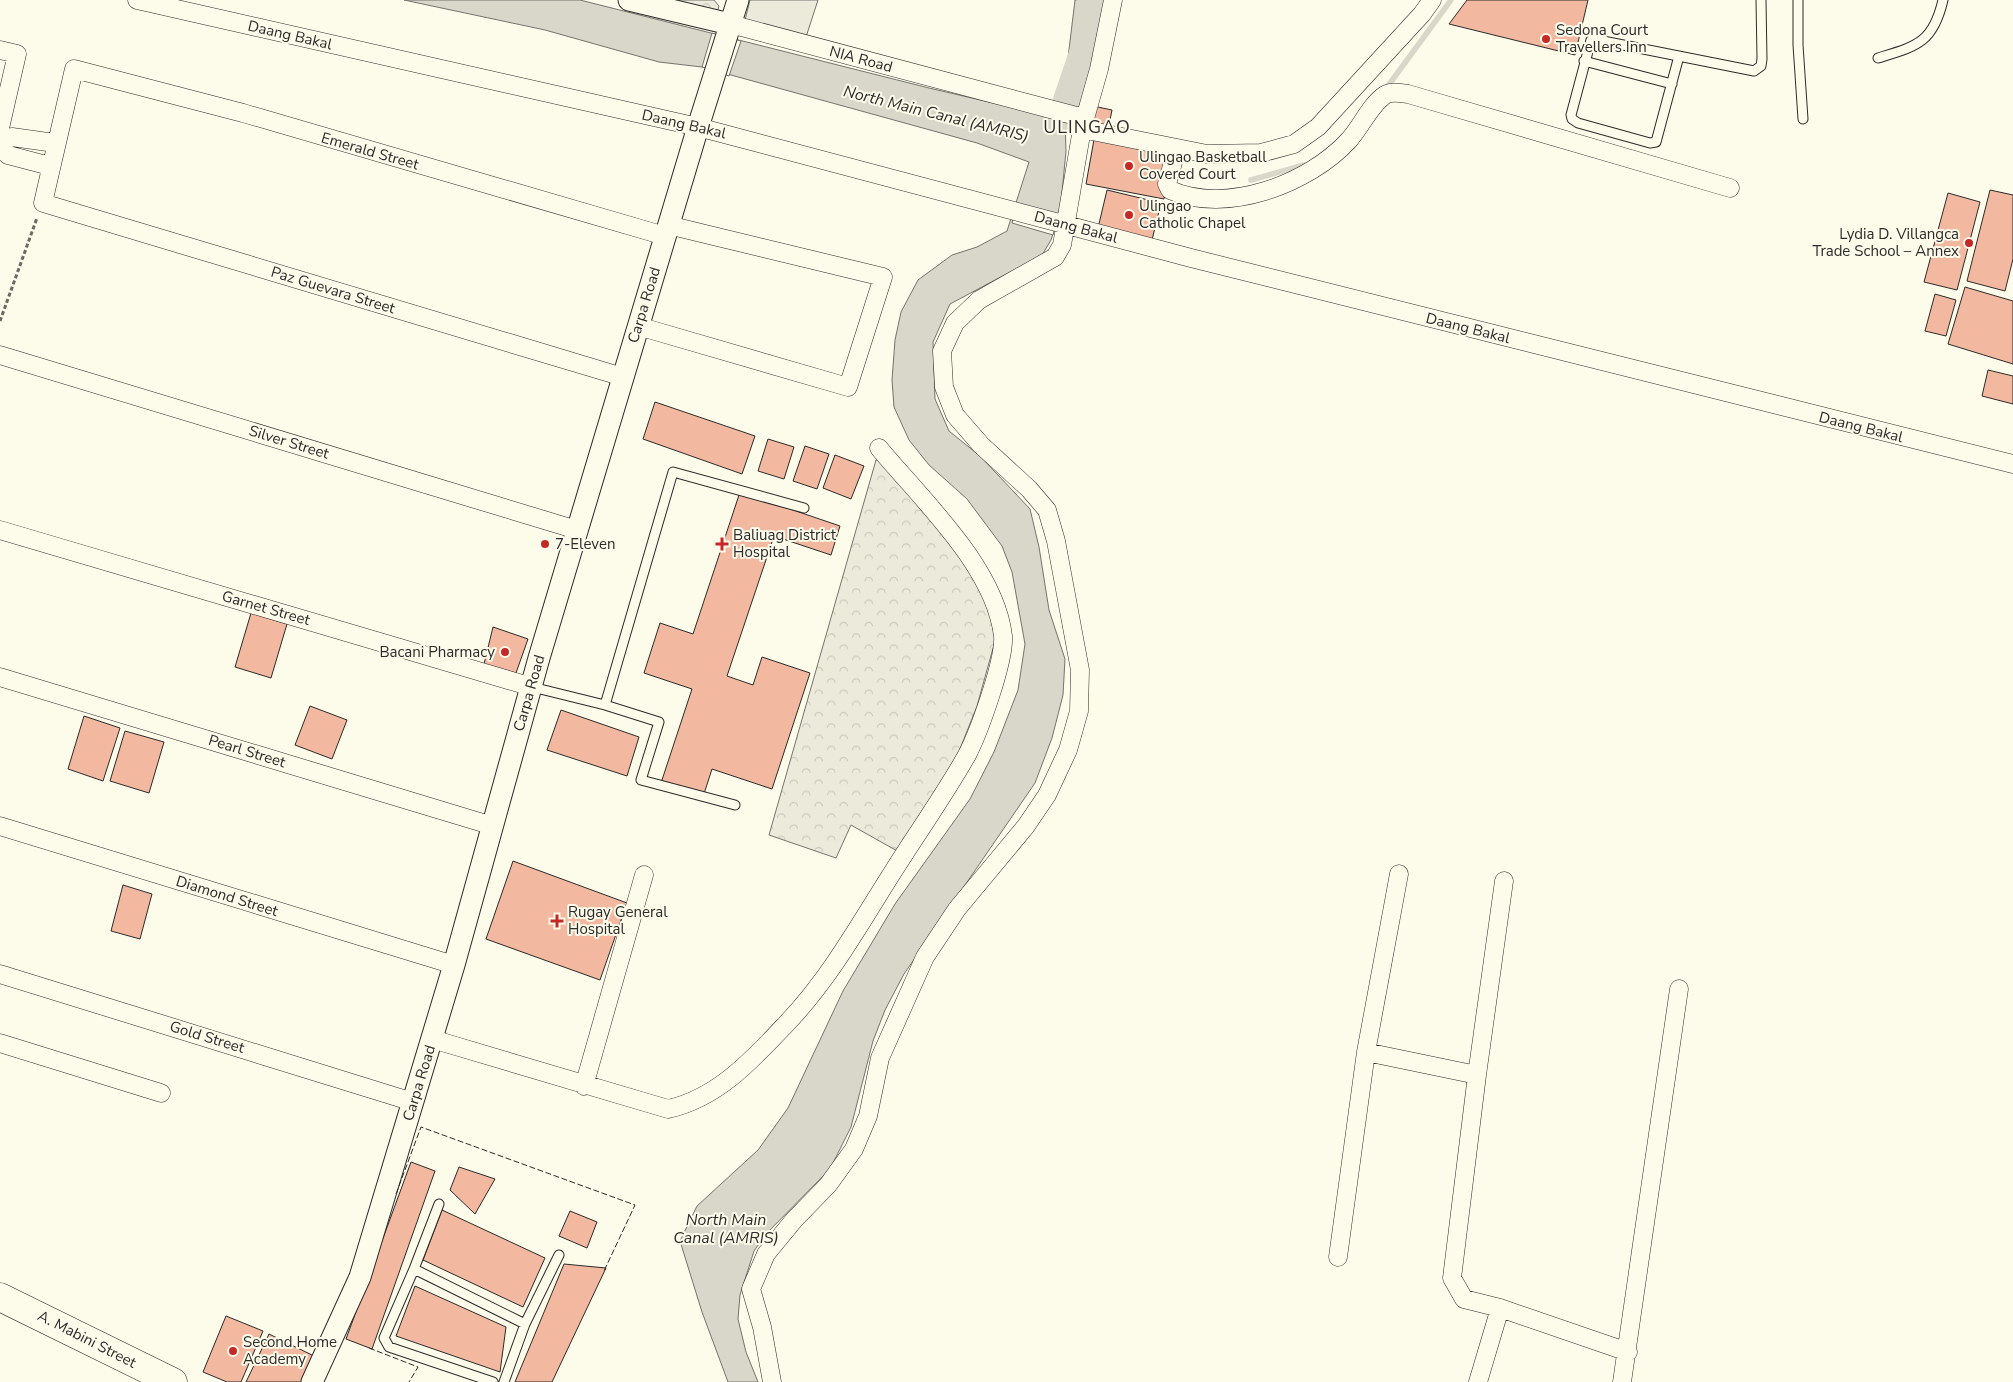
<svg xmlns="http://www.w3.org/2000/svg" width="2013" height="1382" font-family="'Nunito Sans',sans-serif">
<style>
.green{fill:#ecebdb;stroke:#74746e}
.forest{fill:url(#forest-crowns);stroke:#74746e}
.water{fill:#d8d7c9;stroke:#74746e}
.pier{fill:#fdfbea;stroke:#74746e}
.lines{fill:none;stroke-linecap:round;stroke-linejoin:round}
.stream{stroke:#d8d7c9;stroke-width:5.5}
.river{stroke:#d8d7c9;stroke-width:35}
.building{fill:#f2b8a0;stroke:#2b2b2b}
.service-casing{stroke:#2b2b2b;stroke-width:11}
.minor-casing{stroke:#2b2b2b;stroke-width:19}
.tertiary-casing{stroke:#2b2b2b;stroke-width:23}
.primary-casing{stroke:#2b2b2b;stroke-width:29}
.path{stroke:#6a6964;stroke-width:3;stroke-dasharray:4 2.5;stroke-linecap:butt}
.service{stroke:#fdfbea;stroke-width:9}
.minor{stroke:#fdfbea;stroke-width:18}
.tertiary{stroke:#fdfbea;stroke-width:21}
.primary{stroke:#fdfbea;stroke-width:28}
.fence{stroke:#2b2b2b;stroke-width:1;stroke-dasharray:6 2.5;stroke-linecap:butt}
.poi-dot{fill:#c62828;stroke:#fdfbea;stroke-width:2}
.labels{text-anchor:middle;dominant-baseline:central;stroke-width:4;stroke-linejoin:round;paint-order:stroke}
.poi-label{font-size:15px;fill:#2b2b2b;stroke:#fdfbea;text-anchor:start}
.street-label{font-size:15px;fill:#2b2b2b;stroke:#fdfbea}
.water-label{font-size:16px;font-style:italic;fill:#2b2b2b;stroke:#fdfbea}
.quarter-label{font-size:18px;letter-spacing:1px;fill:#2b2b2b;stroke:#fdfbea}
</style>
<defs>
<pattern id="forest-crowns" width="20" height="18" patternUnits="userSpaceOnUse" patternTransform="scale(1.25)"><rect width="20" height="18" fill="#ecebdb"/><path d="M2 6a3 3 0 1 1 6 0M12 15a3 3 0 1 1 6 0" fill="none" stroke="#cbcabc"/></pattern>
</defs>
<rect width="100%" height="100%" fill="#fdfbea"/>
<!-- green -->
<path class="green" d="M750 0H818L806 37 745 20Z"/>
<!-- forest -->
<path class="forest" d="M671 0H714L719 6 717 13Z
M893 459 938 511 1000 623 977 706 942 794 899 852 851 825 836 858 769 835 876 460Z"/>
<!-- water -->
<path class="water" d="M404 0H580L929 88 1053 117 1063 99 1075 0H1094L1079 79 1065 120 1066 151 1060 213 1051 240 1042 255 950 304 933 342 935 399 949 431 980 456 1030 509 1039 547 1049 610 1065 659 1063 695 1052 738 1035 783 904 974 885 1010 873 1041 851 1127 830 1169 766 1234 754 1251 740 1295 738 1319 746 1352 758 1382H728L702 1312 680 1241 697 1206 758 1150 788 1108 843 991 895 904 970 799 994 752 1018 690 1025 644 1012 572 1002 546 967 499 929 465 909 440 894 407 892 380 895 340 901 312 918 280 952 255 977 247 1007 231 1029 162 977 143 702 67 659 62 545 30Z"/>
<!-- pier -->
<path class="pier" d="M712 33 741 41 729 76 702 67Z
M1016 206 1057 218 1053 235 1012 223Z"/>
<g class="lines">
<!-- stream -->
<path class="stream" d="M1385 90 1451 0
M1251 180 1304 165"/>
<!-- river -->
<path class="river" d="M1066 114 1092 38 1094 0"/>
</g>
<!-- building -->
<path class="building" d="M1467 0H1588L1575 55 1449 24Z
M1093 106 1112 110 1108 130 1089 126Z
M1095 134 1173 149 1164 199 1086 184Z
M1107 190 1161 203 1152 240 1098 228Z
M1990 190 2013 195V259L2005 291 1967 281Z
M1948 193 1980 202 1957 290 1924 282Z
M1965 287 2013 301V364L1948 344Z
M1935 294 1956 300 1946 336 1925 331Z
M1988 370 2013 376V404L1982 396Z
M655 402 755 436 742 474 643 439Z
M768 439 794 447 784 479 758 471Z
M805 446 829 454 817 489 793 481Z
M835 455 864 466 851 499 823 488Z
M740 492 840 526 831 555 774 536 727 676 753 685 762 657 810 673 772 789 712 769 702 800 660 786 692 689 644 673 660 623 693 634Z
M251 613 287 624 271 678 235 667Z
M493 627 528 639 516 673 484 664Z
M310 706 347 720 332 759 295 745Z
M561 710 639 737 627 776 547 750Z
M84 716 120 728 103 781 68 769Z
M125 731 164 742 149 793 110 781Z
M513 861 627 903 600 980 486 939Z
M123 885 152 894 140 939 111 931Z
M411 1162 435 1171 372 1349 346 1339Z
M459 1167 495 1179 475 1214 450 1190Z
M442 1210 545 1258 523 1307 423 1260Z
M570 1211 597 1222 587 1248 559 1236Z
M564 1264 606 1268 552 1382H515Z
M415 1286 506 1327 500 1372 396 1336Z
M226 1316 263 1331 241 1382H227L203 1372Z
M269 1334 314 1356 302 1382H246Z"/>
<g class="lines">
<defs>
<path id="service" d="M1798 0V45L1803 119
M1679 56 1656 142 1650 143 1578 123 1572 119 1571 115 1591 40 1593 39 1754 71 1761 66 1762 59 1761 0
M1878 58C1917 46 1933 43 1943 0
M1584 61 1672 84
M532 687 605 705 659 722 641 780 735 805
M605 705 673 472 804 508
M439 1204 414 1269 525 1324
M414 1269 384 1338 389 1347 493 1382
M504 1382 525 1324 559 1255"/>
<path id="minor" d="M137 0 698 127 1191 258 2013 464
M734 25 1080 117 1082 129 1207 154 1261 153 1294 144 1318 127 1422 14 1432 0
M0 50 17 54 0 128
M0 143 12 137 55 143
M0 148 8 155 50 166
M1177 148 1167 184 1170 190C1226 215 1309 184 1349 140 1361 127 1370 105 1385 95 1392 91 1400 93 1408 94L1730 188
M638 326 848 387 883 277 668 225
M0 355 577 530
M623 377 43 203 74 69 243 113 665 236
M0 530 532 687
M0 677 493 826
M0 826 454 965
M0 974 413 1102
M432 1039 668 1109C718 1098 753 1059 787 1023 830 978 861 922 894 870 918 832 945 794 967 755 979 732 1005 660 1003 636 995 567 922 500 879 448
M0 1043 161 1093
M1366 1052 1399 874
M1477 1075 1504 881
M584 1086 644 875
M1338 1257 1366 1052 1477 1075 1452 1278 1464 1299 1500 1308 1628 1352
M772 1382 762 1327 751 1289 766 1254 794 1220 828 1185 854 1149 868 1116 880 1058 925 957 957 909 1026 826 1047 795 1068 750 1079 711 1080 670 1056 541 1047 510 1029 489 981 445 955 415 944 387 942 351 955 323 979 300 1055 257 1062 245 1082 129 1099 69 1113 0
M1478 1382 1500 1308
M1622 1382 1679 989"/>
<path id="tertiary" d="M629 0 734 25
M312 1382 360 1277 454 965 539 658 698 127 738 0"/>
<path id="primary" d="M0 1297 173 1382"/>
</defs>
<!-- service casing -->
<use href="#service" class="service-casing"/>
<!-- minor casing -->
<use href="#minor" class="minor-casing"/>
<!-- tertiary casing -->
<use href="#tertiary" class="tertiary-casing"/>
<!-- primary casing -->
<use href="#primary" class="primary-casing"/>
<!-- path -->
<path class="path" d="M0 321 37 218"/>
<!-- service -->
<use href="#service" class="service"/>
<!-- minor -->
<use href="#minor" class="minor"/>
<!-- tertiary -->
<use href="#tertiary" class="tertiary"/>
<!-- primary -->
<use href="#primary" class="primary"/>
<!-- fence -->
<path class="fence" d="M396 1194 421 1127 635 1205 604 1271
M369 1348 418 1367 409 1382"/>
</g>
<!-- markers -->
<g class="poi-dot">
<circle cx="1546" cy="39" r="5"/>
<circle cx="1129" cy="166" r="5"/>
<circle cx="1129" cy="215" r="5"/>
<circle cx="1969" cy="243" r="5"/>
<circle cx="545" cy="544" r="5"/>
<path d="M719.5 536.5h5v5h5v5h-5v5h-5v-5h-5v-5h5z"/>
<circle cx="505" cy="652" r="5"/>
<path d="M554.5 913.5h5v5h5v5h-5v5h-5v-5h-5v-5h5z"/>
<circle cx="233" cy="1351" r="5"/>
</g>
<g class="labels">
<!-- poi labels -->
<g class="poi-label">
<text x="1556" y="30">Sedona Court<tspan x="1556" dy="17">Travellers Inn</tspan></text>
<text x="1139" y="157">Ulingao Basketball<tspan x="1139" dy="17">Covered Court</tspan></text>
<text x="1139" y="206">Ulingao<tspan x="1139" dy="17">Catholic Chapel</tspan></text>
<text x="1959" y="234" text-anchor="end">Lydia D. Villangca<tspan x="1959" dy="17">Trade School – Annex</tspan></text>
<text x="733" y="535">Baliuag District<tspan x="733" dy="17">Hospital</tspan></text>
<text x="555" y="544">7-Eleven</text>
<text x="495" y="652" text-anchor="end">Bacani Pharmacy</text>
<text x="568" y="912">Rugay General<tspan x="568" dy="17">Hospital</tspan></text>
<text x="243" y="1342">Second Home<tspan x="243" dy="17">Academy</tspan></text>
</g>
<!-- street labels -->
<g class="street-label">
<text transform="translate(290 35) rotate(13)">Daang Bakal</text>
<text transform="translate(861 59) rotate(15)">NIA Road</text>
<text transform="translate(684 124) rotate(13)">Daang Bakal</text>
<text transform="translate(370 151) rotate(16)">Emerald Street</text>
<text transform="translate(1076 227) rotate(15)">Daang Bakal</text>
<text transform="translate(333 290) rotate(17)">Paz Guevara Street</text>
<text transform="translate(644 305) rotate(-73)">Carpa Road</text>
<text transform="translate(1468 328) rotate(14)">Daang Bakal</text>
<text transform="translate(1861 427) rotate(14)">Daang Bakal</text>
<text transform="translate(289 442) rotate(17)">Silver Street</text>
<text transform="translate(266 608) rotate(16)">Garnet Street</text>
<text transform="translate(529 693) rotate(-74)">Carpa Road</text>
<text transform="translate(247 751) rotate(17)">Pearl Street</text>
<text transform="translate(227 896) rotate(17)">Diamond Street</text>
<text transform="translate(207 1037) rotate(17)">Gold Street</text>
<text transform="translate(419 1083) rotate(-73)">Carpa Road</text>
<text transform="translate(87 1339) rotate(27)">A. Mabini Street</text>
</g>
<!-- water labels -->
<g class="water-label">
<text transform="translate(936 114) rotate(14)">North Main Canal (AMRIS)</text>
<text x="726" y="1220">North Main<tspan x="726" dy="18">Canal (AMRIS)</tspan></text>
</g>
<!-- quarter labels -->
<g class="quarter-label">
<text x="1087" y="127">ULINGAO</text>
</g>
</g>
</svg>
